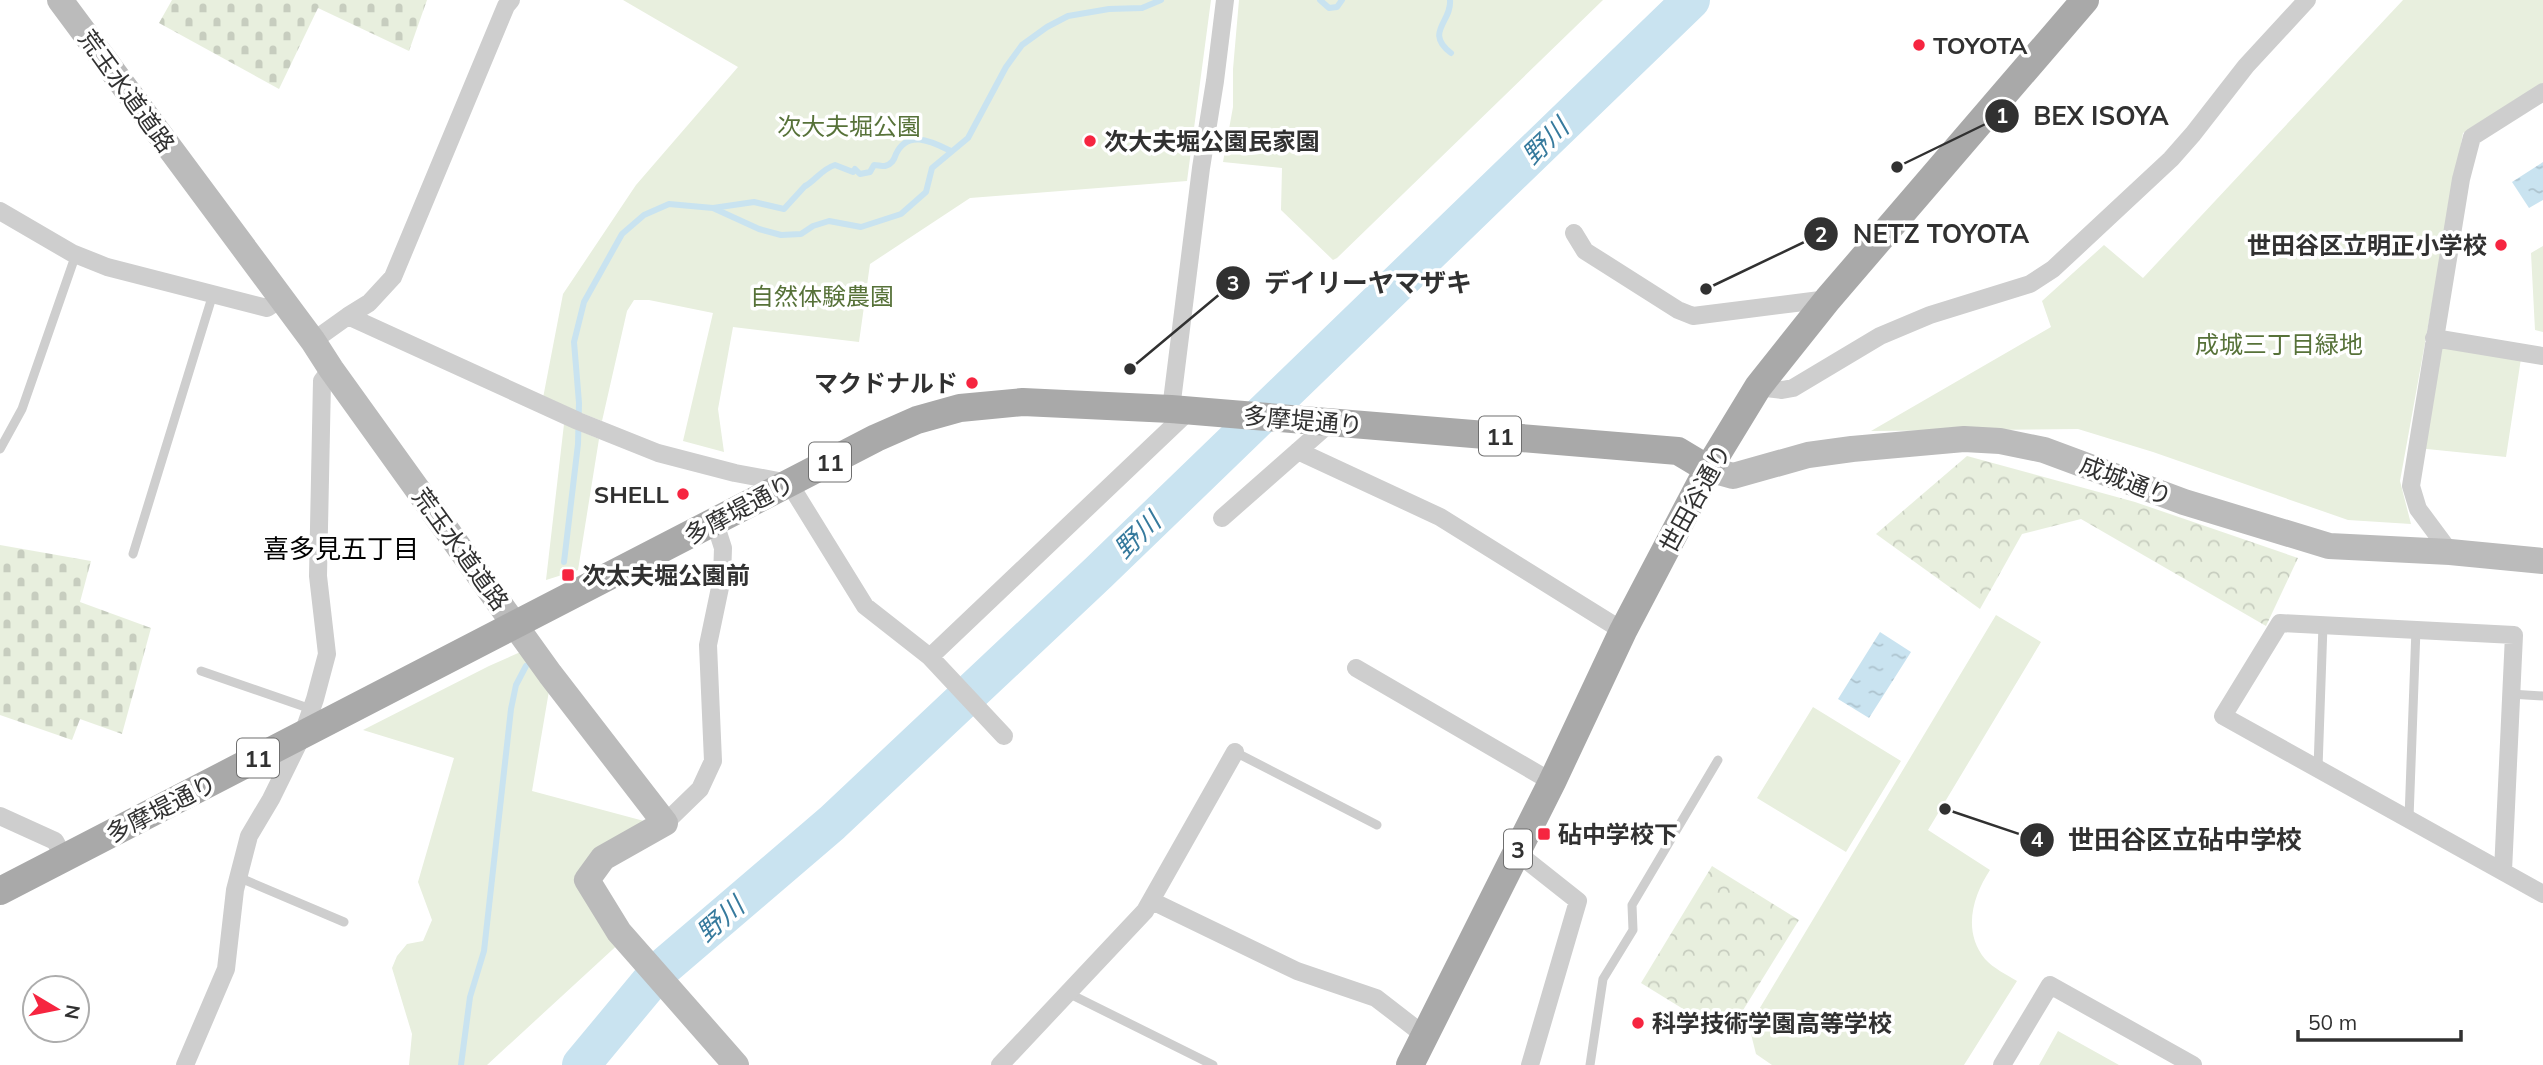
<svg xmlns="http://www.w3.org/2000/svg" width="2543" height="1065" font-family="Mulish,'Noto Sans JP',sans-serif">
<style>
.forest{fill:url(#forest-crowns)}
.cemetery{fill:url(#cemetery-stones)}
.green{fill:#e8efde}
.water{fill:url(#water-ripples)}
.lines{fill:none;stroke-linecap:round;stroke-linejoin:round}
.stream{stroke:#c9e3f0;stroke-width:6}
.river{stroke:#c9e3f0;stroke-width:38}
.lane{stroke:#cecece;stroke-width:9}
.street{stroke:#cecece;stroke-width:18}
.secondary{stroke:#bbb;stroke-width:26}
.primary{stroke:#a9a9a9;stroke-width:28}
.poi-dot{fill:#f62540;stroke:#fff;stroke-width:2.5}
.labels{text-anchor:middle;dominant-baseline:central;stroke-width:7;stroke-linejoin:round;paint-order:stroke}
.shield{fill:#fff;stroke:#6f6f6f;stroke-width:2}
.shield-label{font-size:23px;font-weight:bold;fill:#313131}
.poi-label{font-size:24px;font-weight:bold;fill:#313131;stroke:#fff;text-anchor:start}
.street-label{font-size:24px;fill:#313131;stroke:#fff}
.park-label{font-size:24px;fill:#577239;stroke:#fff}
.water-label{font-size:26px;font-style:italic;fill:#367a9d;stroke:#fff}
.neighbourhood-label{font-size:26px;fill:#000;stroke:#fff}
.leader{fill:none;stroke:#313131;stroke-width:2.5}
.callout-dot{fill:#313131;stroke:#fff;stroke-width:2.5}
.mark-label{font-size:21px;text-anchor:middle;font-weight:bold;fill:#fff}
.callout-label{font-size:26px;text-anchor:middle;font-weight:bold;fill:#313131;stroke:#fff;stroke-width:7;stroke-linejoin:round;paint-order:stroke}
</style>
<defs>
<pattern id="forest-crowns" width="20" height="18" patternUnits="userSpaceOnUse" patternTransform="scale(1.75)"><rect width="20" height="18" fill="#e8efde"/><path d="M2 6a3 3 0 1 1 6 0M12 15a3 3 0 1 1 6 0" fill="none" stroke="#c7cdbf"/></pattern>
<pattern id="cemetery-stones" width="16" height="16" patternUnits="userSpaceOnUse" patternTransform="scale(1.75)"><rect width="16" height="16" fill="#e8efde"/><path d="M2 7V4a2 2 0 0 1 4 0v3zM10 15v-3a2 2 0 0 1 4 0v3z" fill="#c7cdbf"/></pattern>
<pattern id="water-ripples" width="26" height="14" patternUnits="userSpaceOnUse" patternTransform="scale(1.75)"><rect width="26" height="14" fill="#c9e3f0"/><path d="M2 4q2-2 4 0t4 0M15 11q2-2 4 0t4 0" fill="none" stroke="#adc3ce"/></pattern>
</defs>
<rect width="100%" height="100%" fill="#fff"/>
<!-- forest -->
<path class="forest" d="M1967 456 2135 502 2298 558 2266 626 2081 519 2022 534 1980 609 1876 534Z
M1712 866 1799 920 1727 1036 1641 983Z"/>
<!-- cemetery -->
<path class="cemetery" d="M172 0H427L409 51 318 8 279 89 159 23Z
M0 545 91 561 80 602 151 628 122 734 80 719 72 740 0 715Z"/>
<!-- green -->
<path class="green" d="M623 0H1211L1187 181 970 198 870 264 859 342 733 327 718 409 724 452 683 441 713 313 649 300H634L627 311 602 421 543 398 563 294 636 185 738 67Z
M1239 0H1603L1337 258 1333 260 1281 210 1282 168 1223 162 1233 107V69Z
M2403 0H2543V83L2463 133 2400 481 2411 524 2348 520 2153 452 2078 429 1871 431 2051 327 2042 301 2104 245 2143 278Z
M2543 246V332L2535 330 2531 253Z
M2434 338 2522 352 2506 457 2417 448Z
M564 424 599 439 578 570 546 580Z
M1996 615 2041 642 1928 830 1990 870C1973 896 1962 931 1985 959 1993 968 2007 975 2017 981L1964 1065H1772L1756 1054 1749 1026Z
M525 650 550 685 532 791 644 821 575 875 624 939 487 1065H409L412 1034 392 968 397 956 407 944 423 941 432 920 418 882 454 758 363 730 489 666Z
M1813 707 1901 761 1846 852 1757 798Z
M2058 1031 2119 1065H2039Z"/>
<!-- water -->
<path class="water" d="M2543 162V200L2529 208 2512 182Z
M1880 632 1911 652 1869 718 1838 699Z"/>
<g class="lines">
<!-- stream -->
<path class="stream" d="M1320 0 1329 8 1337 7 1342 0
M1450 0C1452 22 1424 32 1451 53
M804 187C816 180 822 169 835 165L853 172 855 169 860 174 870 172 874 165C877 165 881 166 885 166 892 164 894 160 896 154 908 129 932 142 951 151
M713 208 759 229 781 235 801 234 813 226 829 221 861 227 901 214 926 192 932 168 968 138 1006 67 1022 45 1047 27 1068 16 1109 9 1142 8 1161 0
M564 562 578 444 579 403 574 342 584 302 622 234 644 215 669 204 713 208 754 202 784 209 805 186
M461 1065 470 997 484 951 511 709 516 685 526 666"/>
<!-- river -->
<path class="river" d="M581 1065 659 971 832 823 1098 573 1691 0"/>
<!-- lane -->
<path class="lane" d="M0 449 22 409 76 254
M133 554 213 294
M201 671 311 709
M2510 694 2543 696
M1235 752 1377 825
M2318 768 2323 625
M2409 818 2416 629
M238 877 344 922
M1068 993 1213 1065
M1590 1065 1603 979 1633 930 1632 905 1718 760"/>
<!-- street -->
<path class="street" d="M0 211 72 253 107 267 267 308 281 299
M1574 233 1585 251 1678 310 1693 316 1828 299
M348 316 369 303 393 277 506 6 511 0
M2434 338 2543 356
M313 341 348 316 578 421 658 453 735 473 789 483 865 606 930 657 1004 736
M1758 387 1782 390 1793 388 1880 336 1930 315 2030 284 2053 269 2171 159 2193 134 2246 66 2307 0
M1171 409 1201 168 1215 81 1225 0
M1298 451 1440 517 1623 631
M1222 518 1331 422
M2450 552 2418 509 2411 486 2461 179 2472 137 2543 92
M930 657 1189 411
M1356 668 1552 782
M0 816 55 841 64 858
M665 823 700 789 713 761 708 645 722 578 723 548 715 523
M1516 852 1578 901 1530 1065
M2503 871 2514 635 2280 623 2223 716 2543 894
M1152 901 1297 971 1376 998 1424 1035
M185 1065 226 969 235 890 249 836 271 799 302 736 315 699 327 654 318 576 322 381 331 369
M1000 1065 1145 911 1235 752
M2002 1065 2050 985 2193 1065"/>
<!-- secondary -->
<path class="secondary" d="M60 0 313 341 331 369 550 674 665 823 603 858 587 880 619 932 736 1065
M1708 469 1733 476 1808 455 1852 449 1964 439 2000 441 2044 450 2184 502 2329 546 2450 552 2543 561"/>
<!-- primary -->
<path class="primary" d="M0 891 876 438 917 420 960 408 1023 402 1171 409 1678 451 1708 469
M1410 1065 1552 782 1623 631 1708 469 1758 387 1828 299 2085 0"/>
</g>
<!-- markers -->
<g class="poi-dot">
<circle cx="1919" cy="45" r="7"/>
<circle cx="1090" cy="141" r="7"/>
<circle cx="2501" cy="245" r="7"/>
<circle cx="972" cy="383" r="7"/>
<circle cx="683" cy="494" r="7"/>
<rect x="561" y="568" width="14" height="14" rx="3.5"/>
<rect x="1537" y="827" width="14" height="14" rx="3.5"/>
<circle cx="1638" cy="1023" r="7"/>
</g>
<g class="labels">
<!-- shield labels -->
<g class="shield">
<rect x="1479" y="416.5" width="42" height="39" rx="5"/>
<rect x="809" y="442.5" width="42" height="39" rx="5"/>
<rect x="237" y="738.5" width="42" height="39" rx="5"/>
<rect x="1504" y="829.5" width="28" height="39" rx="5"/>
</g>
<g class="shield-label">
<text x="1500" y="436">11</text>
<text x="830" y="462">11</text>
<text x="258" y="758">11</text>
<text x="1518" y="849">3</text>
</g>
<!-- poi labels -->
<g class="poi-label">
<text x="1933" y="45">TOYOTA</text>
<text x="1104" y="141">次大夫堀公園民家園</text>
<text x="2487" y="245" text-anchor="end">世田谷区立明正小学校</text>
<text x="958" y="383" text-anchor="end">マクドナルド</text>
<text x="669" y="494" text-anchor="end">SHELL</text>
<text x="582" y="575">次太夫堀公園前</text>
<text x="1558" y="834">砧中学校下</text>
<text x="1652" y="1023">科学技術学園高等学校</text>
</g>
<!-- street labels -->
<g class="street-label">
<text transform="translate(127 91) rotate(54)">荒玉水道道路</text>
<text transform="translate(1303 420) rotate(5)">多摩堤通り</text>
<text transform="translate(2126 480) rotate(21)">成城通り</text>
<text transform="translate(1695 498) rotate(-61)">世田谷通り</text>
<text transform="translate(739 509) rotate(-28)">多摩堤通り</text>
<text transform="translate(461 549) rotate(54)">荒玉水道道路</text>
<text transform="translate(161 808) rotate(-27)">多摩堤通り</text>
</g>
<!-- park labels -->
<g class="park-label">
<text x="849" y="126">次大夫堀公園</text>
<text x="822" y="296">自然体験農園</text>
<text x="2279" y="344">成城三丁目緑地</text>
</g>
<!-- water labels -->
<g class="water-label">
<text transform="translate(1545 141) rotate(-44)">野川</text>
<text transform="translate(1137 535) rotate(-44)">野川</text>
<text transform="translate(720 919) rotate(-41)">野川</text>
</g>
<!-- neighbourhood labels -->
<g class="neighbourhood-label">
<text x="341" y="548">喜多見五丁目</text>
</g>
</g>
<!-- callouts -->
<path class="leader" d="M1897 167L2002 116M1706 289L1821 234M1130 369L1233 283M1945 809L2037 840"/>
<g class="callout-dot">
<circle cx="1897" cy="167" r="7"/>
<circle cx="1706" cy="289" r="7"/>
<circle cx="1130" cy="369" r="7"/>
<circle cx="1945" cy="809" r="7"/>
<circle cx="2002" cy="116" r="18"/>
<circle cx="1821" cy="234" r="18"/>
<circle cx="1233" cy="283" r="18"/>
<circle cx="2037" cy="840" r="18"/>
</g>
<g class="mark-label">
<text x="2002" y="123">1</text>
<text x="1821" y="242">2</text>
<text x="1233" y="291">3</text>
<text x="2037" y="847">4</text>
</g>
<g class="callout-label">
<text x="2101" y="125">BEX ISOYA</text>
<text x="1941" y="243">NETZ TOYOTA</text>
<text x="1368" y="292">デイリーヤマザキ</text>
<text x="2185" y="849">世田谷区立砧中学校</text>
</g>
<!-- north arrow -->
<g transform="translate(56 1009) rotate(100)"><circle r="33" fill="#ffffff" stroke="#adadad" stroke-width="2"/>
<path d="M0-5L12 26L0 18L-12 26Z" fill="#f62540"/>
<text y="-10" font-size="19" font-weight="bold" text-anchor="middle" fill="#313131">N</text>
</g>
<!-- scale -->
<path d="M2298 1030v10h163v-10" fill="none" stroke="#313131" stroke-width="3.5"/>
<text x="2308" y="1030" font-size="21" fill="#313131" stroke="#ffffff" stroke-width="5" paint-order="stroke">50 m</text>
</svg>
